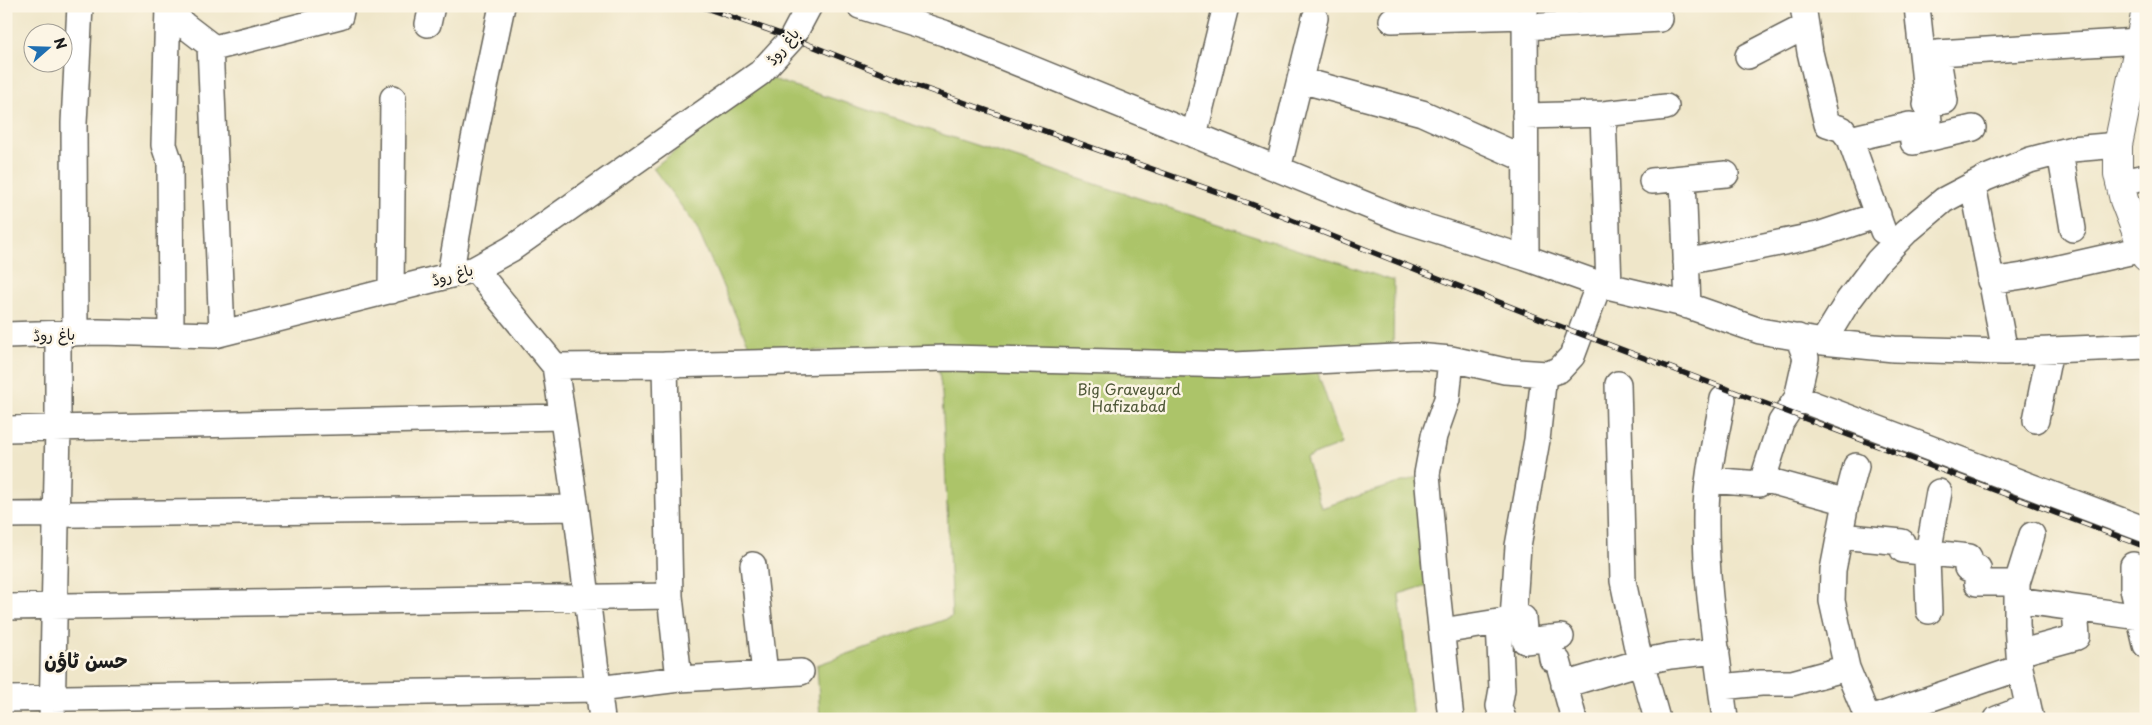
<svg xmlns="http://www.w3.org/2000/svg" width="2152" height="725" font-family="'Playpen Sans','Playpen Sans Arabic',sans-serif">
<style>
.green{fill:#acc469;stroke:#647042}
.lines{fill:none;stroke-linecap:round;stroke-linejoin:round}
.minor-casing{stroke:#666359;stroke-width:28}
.major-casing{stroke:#666359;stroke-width:30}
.minor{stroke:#fff;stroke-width:25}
.major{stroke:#fff;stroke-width:28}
.rail-casing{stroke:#1c1c1c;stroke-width:5.5}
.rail{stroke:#fcf5e5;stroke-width:4;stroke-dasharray:11;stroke-linecap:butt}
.labels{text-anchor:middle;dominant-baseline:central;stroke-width:5;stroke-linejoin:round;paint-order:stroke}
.street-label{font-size:15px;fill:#1c1c1c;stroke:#fcf5e5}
.park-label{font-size:15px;fill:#4e5737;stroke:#fcf5e5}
.district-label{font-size:20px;font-weight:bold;fill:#1c1c1c;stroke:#fcf5e5}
</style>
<rect width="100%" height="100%" fill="#fcf5e5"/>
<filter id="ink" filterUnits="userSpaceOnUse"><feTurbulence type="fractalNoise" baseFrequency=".02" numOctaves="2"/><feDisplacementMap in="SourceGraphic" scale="10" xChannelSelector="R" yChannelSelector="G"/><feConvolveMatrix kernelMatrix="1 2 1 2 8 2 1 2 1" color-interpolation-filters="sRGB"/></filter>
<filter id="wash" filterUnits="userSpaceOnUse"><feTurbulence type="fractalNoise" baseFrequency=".0096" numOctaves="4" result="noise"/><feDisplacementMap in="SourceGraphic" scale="20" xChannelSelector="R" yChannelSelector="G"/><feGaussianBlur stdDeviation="1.12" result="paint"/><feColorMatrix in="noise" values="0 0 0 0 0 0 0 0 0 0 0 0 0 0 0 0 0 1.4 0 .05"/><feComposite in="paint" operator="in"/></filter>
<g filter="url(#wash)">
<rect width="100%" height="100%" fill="#efe6c9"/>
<!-- green -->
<path class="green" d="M769 78 1394 281 1393 347 1311 352 1342 444 1306 458 1321 508 1418 477 1428 585 1399 594 1413 719H820L817 665 952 617 942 394 936 352 751 350 696 226 653 168Z"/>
</g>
<g filter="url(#ink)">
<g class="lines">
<defs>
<path id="minor" d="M167 6 184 25 214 48 340 16 342 6
M860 6 944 33 1401 219 1526 258 1599 284 1680 303 1760 331 1823 342 1894 349 2005 352 2146 346
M1525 6 1526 258
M1803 6 1810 52 1827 124 1842 129 1850 139 1910 125 1913 142 1973 128
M1917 6 1929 121
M168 7 164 145 170 163 171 334
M1392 20 1525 16
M428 24 432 6
M1525 27 1660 19
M210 45 222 333
M1748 56 1806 26
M1300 80 1422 113 1525 159
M1926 104 1945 101 1937 53 2139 41
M1603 114 1609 286
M1525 116 1603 114 1666 107
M1194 135 1226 6
M1850 139 1883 231
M2060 152 2073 229
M1278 169 1315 18
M1683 179 1688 306
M1652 181 1726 174
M2119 182 2146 177
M1973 185 2005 352
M1686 262 1818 235 1878 215
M475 269 555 366 576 508 602 719
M450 275 473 144 502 6
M1990 281 2023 276 2143 249
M391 291 393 98
M75 333 74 123 80 6
M6 335 98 332 215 335 475 269 511 249 760 73 792 38 809 6
M1823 342 1848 301 1878 261 1906 232 1944 200 1986 178 2030 160 2072 149 2118 145
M1451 359 1447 399 1434 436 1427 474 1437 590 1451 719
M665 365 670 596 679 679
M555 366 665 365 948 358 1235 365 1416 356 1451 359 1505 371 1547 374 1559 370 1572 356 1599 284
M1618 384 1623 581 1637 648 1657 719
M1797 398 2146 530
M1723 399C1716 436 1706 476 1706 515 1705 583 1717 651 1725 719
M2036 420 2050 350
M6 429 562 417
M1856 466 1845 508 1833 570 1832 601 1847 668 1868 719
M1763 479 1781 422 1797 398 1806 358 1798 337
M1709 480 1759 484 1763 479 1847 502
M6 515 576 508
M1840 536 1902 542 1903 550 1969 557 1967 568H1978L1977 583H2017
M753 565 765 674
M2133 565V589L2146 645
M2017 600 2140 617
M6 607 670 596
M1929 611 1927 559 1939 492
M1513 619 1518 546 1537 440 1544 374
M1499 622 1502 689 1499 706 1503 719
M1442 631 1523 618 1525 641 1561 637
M1549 638 1552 659 1558 661 1574 719
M2019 653 2077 637 2075 608
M1564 685 1641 662 1670 656 1717 651
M1721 687 1761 683H1792L1847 668
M6 699 598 689 679 679 801 672
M52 719 58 427V334
M1870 719 2020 668
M1997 719 2028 707
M2031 719 2020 668 2017 624V583L2032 535"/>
<path id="major" d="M2146 10 2118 145V174L2124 200 2146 257"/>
</defs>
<!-- minor casing -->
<use href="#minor" class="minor-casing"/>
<!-- major casing -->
<use href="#major" class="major-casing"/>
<!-- minor -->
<use href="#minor" class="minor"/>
<!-- major -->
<use href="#major" class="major"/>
<defs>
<path id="rail" d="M700 6 792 38 878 72 1251 204 1554 324 2146 547"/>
</defs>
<!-- rail casing -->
<use href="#rail" class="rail-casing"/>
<!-- rail -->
<use href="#rail" class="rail"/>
</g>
</g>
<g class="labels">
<!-- street labels -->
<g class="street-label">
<text transform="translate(782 46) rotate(-51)">باغ روڈ</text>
<text transform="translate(452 274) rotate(-16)">باغ روڈ</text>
<text transform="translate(54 334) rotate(-2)">باغ روڈ</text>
</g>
<!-- park labels -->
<g class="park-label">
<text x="1129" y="388">Big Graveyard<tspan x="1129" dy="17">Hafizabad</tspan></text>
</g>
<!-- district labels -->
<g class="district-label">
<text x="86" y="660">حسن ٹاؤن</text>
</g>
</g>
<!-- margin -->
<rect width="2152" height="725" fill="none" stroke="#fcf5e5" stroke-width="25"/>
<!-- north arrow -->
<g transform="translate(48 48) rotate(70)"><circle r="24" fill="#fcf5e5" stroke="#a29e95"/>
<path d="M0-4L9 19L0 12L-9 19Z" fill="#1f6fb2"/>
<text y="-8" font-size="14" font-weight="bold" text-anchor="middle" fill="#1c1c1c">N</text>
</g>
</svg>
